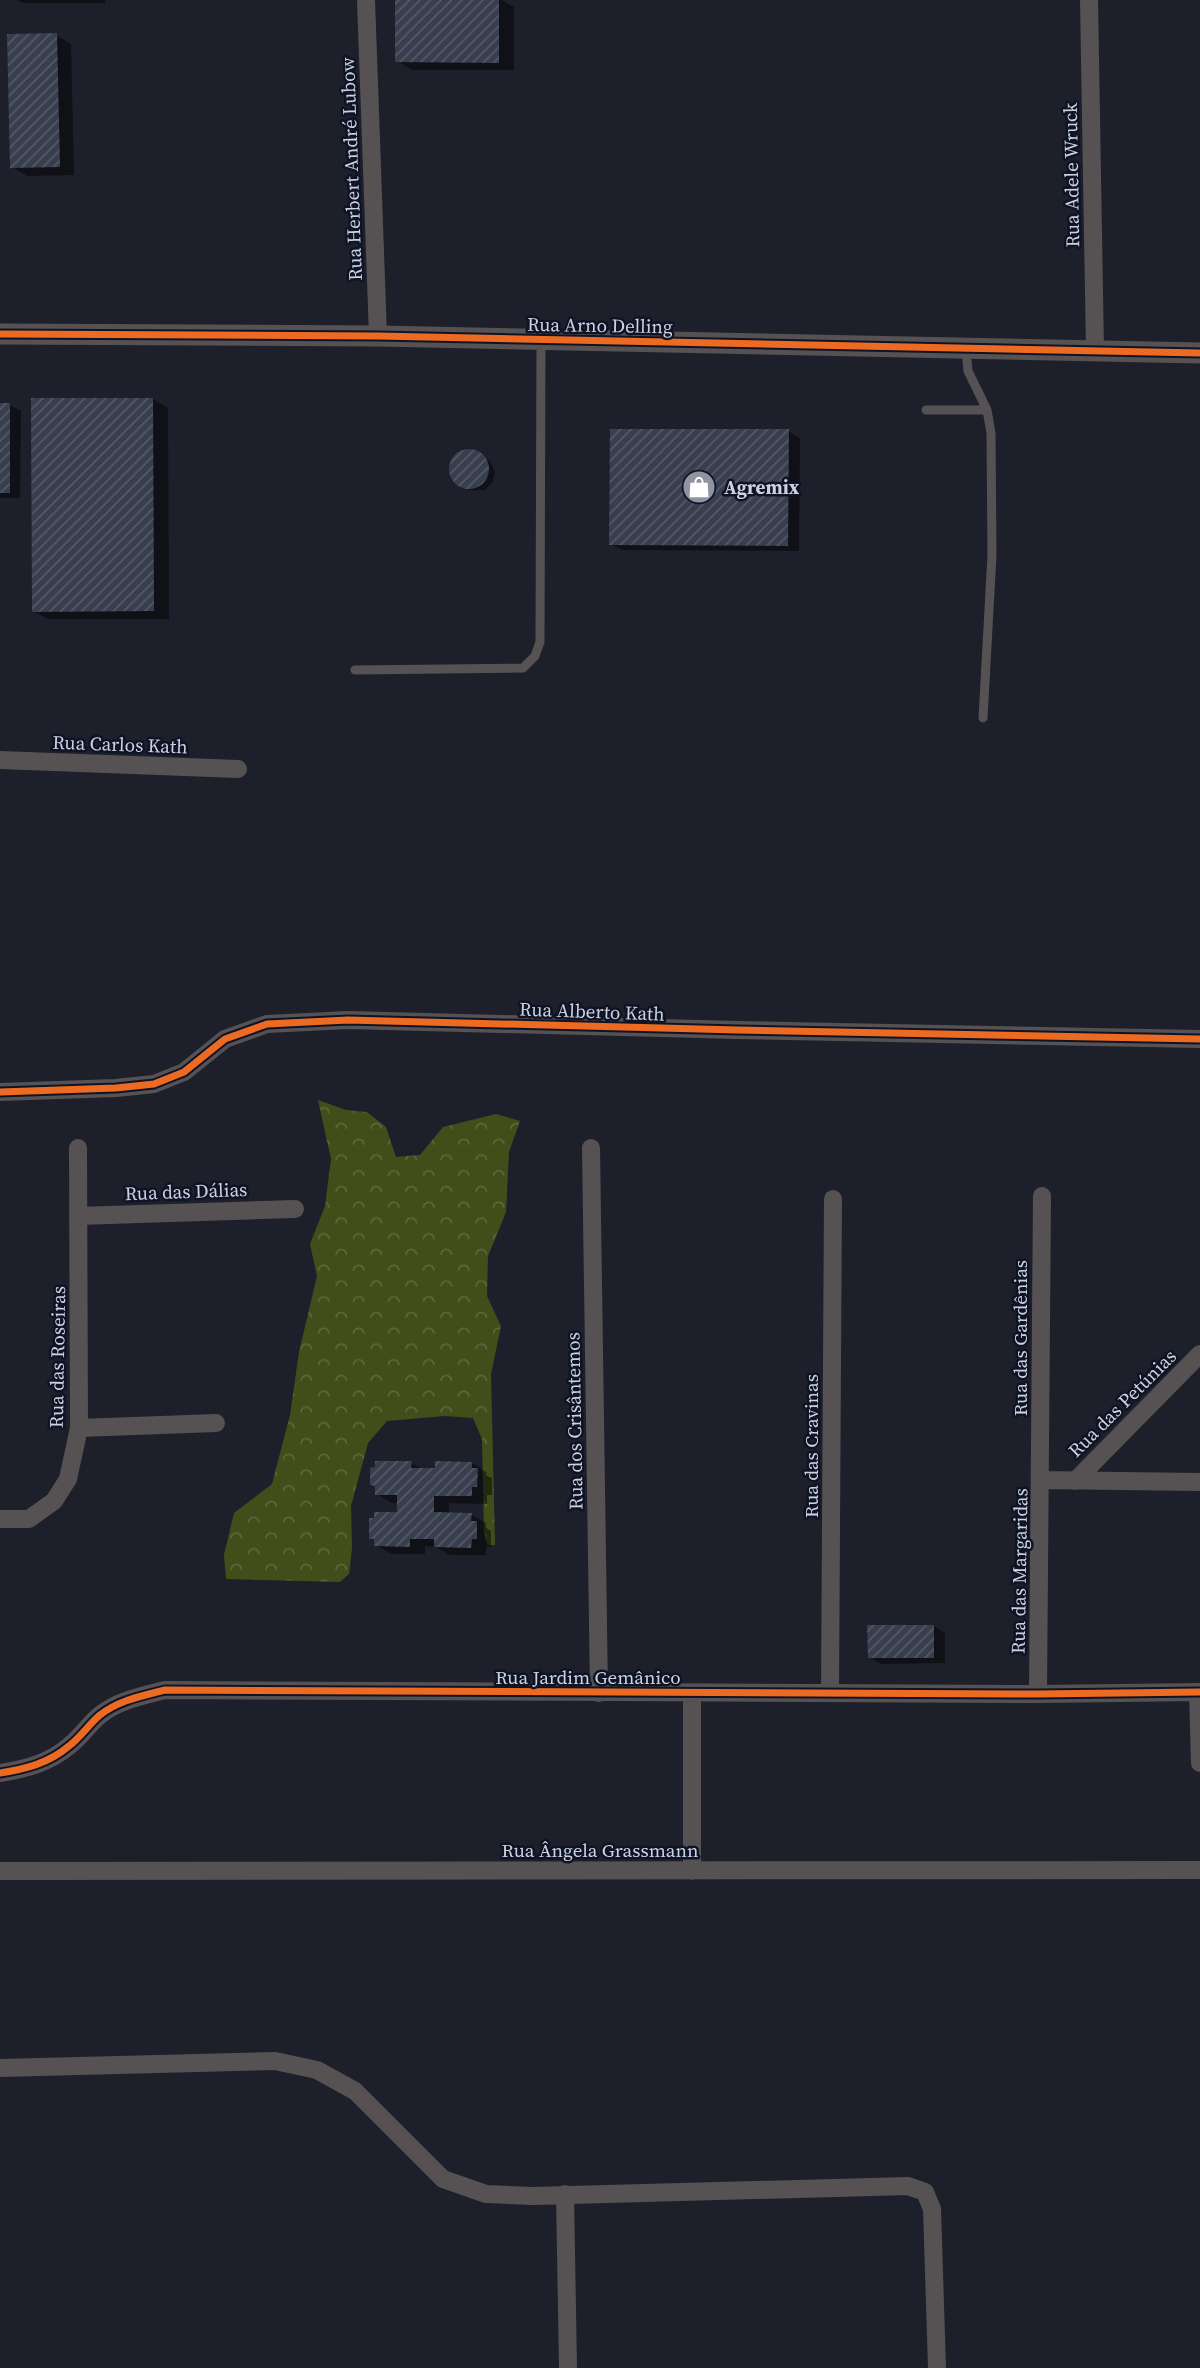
<svg xmlns="http://www.w3.org/2000/svg" width="1200" height="2368" font-family="'Source Serif 4',serif">
<style>
.forest{fill:url(#forest-crowns)}
.shadow{fill:#0007}
.building{fill:url(#building-hatch)}
.lines{fill:none;stroke-linecap:round;stroke-linejoin:round}
.service{stroke:#565254;stroke-width:9}
.minor{stroke:#565254;stroke-width:18}
.tertiary{stroke:#565254;stroke-width:21}
.cycleway-casing{stroke:#0e1426;stroke-width:11}
.cycleway{stroke:#ed6a23;stroke-width:7}
.labels{text-anchor:middle;dominant-baseline:central;stroke-width:5;stroke-linejoin:round;paint-order:stroke}
.street-label{font-size:19px;fill:#cdd2df;stroke:#0e1426}
.poi-label{font-size:19px;font-weight:bold;fill:#cdd2df;stroke:#0e1426;text-anchor:start}
</style>
<defs>
<pattern id="forest-crowns" width="20" height="18" patternUnits="userSpaceOnUse" patternTransform="scale(1.75)"><rect width="20" height="18" fill="#424e19"/><path d="M2 6a3 3 0 1 1 6 0M12 15a3 3 0 1 1 6 0" fill="none" stroke="#5c673a"/></pattern>
<pattern id="building-hatch" width="6" height="6" patternUnits="userSpaceOnUse" patternTransform="scale(1.75)"><rect width="6" height="6" fill="#393e4e"/><path d="M-1 1l2-2M0 6l6-6M5 7l2-2" fill="none" stroke="#545967"/></pattern>
</defs>
<rect width="100%" height="100%" fill="#1d202a"/>
<!-- forest -->
<path class="forest" d="M318 1100 346 1110 367 1112 386 1127 396 1157 420 1155 443 1127 496 1114 520 1121 509 1152 506 1212 488 1256 487 1296 501 1326 491 1374 495 1545H487L484 1532 482 1439 473 1418 444 1416 387 1421 368 1443 351 1506 352 1548 349 1574 340 1582 226 1579 224 1555 234 1513 272 1484 290 1415 299 1352 317 1276 310 1244 325 1206 331 1159Z"/>
<!-- shadow -->
<path class="shadow" d="M17 0H105V3H23Z
M397 0H502L514 7V70H412L397 61Z
M56 35 71 44 74 175 27 176 12 167Z
M153 399 168 408 169 619H48L33 611Z
M0 405H10L21 411 20 498H0Z
M788 431 800 438 799 551 622 550 611 544Z
M470 451 490 461 495 471 493 482 485 490H469L453 476 452 464 459 454Z
M411 1463 423 1469 437 1470 472 1463 487 1472V1476L492 1478V1495H487V1504L449 1503V1514L471 1515 486 1523V1528L491 1531V1547H486V1555H450L436 1547 425 1546V1554H391L376 1545V1541L371 1538 398 1514 399 1503H392L377 1494V1487L372 1484Z
M934 1626 945 1633V1663L881 1664 869 1657Z"/>
<!-- building -->
<path class="building" d="M395 0H499V63L395 62Z
M57 33 60 167 10 168 7 34Z
M31 398H153L154 611 32 612Z
M0 403H10V493H0Z
M610 429H789L788 546 609 545Z
M449 469a20 20 0 1 1 40 0a20 20 0 1 1-40 0Z
M375 1461H412L411 1468H435V1461L472 1462V1468H478L477 1487H472V1496H434V1512L472 1513 471 1521H477V1539H472L471 1548 434 1547V1539H410V1547L374 1546V1539H369V1518H374V1512H397V1495H375V1486L370 1485V1468L375 1467Z
M867 1625H934V1658H868Z"/>
<g class="lines">
<!-- service -->
<path class="service" d="M966 349 968 371 987 410 991 433 992 555 983 718
M926 410H987
M355 670 523 668 535 656 540 642 541 340"/>
<!-- minor -->
<path class="minor" d="M366 0 378 336
M1089 0 1095 350
M0 760 238 769
M0 1092 116 1088 154 1084 184 1072 225 1039 267 1024 348 1020 738 1030 1200 1039
M591 1148 599 1693
M78 1216 295 1209
M79 1428 216 1423
M1040 1480 1200 1482
M1075 1481 1200 1354
M0 1519H29L54 1501 68 1479 79 1428 78 1148
M1198 1692 1200 1763
M830 1693 833 1199
M1038 1694 1042 1196
M0 1773C26 1769 49 1763 69 1746 81 1737 89 1724 100 1715 119 1700 142 1696 165 1690L1038 1694 1200 1692
M0 1871 1200 1870
M692 1871V1693
M0 2068 275 2061 317 2070 355 2091 443 2179 486 2194 533 2196 908 2186 925 2192 932 2209 937 2368
M565 2194 568 2368"/>
<!-- tertiary -->
<path class="tertiary" d="M0 334 378 336 1200 353"/>
<defs>
<path id="cycleway" d="M0 334 378 336 1200 353
M0 1092 116 1088 154 1084 184 1072 225 1039 267 1024 348 1020 738 1030 1200 1039
M0 1773C26 1769 49 1763 69 1746 81 1737 89 1724 100 1715 119 1700 142 1696 165 1690L1038 1694 1200 1692"/>
</defs>
<!-- cycleway casing -->
<use href="#cycleway" class="cycleway-casing"/>
<!-- cycleway -->
<use href="#cycleway" class="cycleway"/>
</g>
<!-- icons -->
<defs>
<symbol id="shop-disc" viewBox="-11 -11 22 22"><circle r="9.5" fill="#8f94a0" stroke="#0e1426"/><path d="M-5-2.5h2.3a2.7 3.5 0 0 1 5.4 0H5L5.5 6h-11ZM-1.5-2.5h3a1.5 2.3 0 0 0-3 0Z" fill="#fff"/></symbol>
</defs>
<g fill-rule="evenodd">
<use href="#shop-disc" x="680" y="468" width="38" height="38"/>
</g>
<g class="labels">
<!-- street labels -->
<g class="street-label">
<text transform="translate(351 169) rotate(-92)">Rua Herbert André Lubow</text>
<text transform="translate(1071 175) rotate(-91)">Rua Adele Wruck</text>
<text transform="translate(600 325) rotate(1)">Rua Arno Delling</text>
<text transform="translate(120 744) rotate(2)">Rua Carlos Kath</text>
<text transform="translate(592 1011) rotate(2)">Rua Alberto Kath</text>
<text transform="translate(186 1191) rotate(-2)">Rua das Dálias</text>
<text transform="translate(1020 1338) rotate(-90)">Rua das Gardênias</text>
<text transform="translate(57 1357) rotate(-89)">Rua das Roseiras</text>
<text transform="translate(1122 1403) rotate(-45)">Rua das Petúnias</text>
<text transform="translate(574 1421) rotate(-91)">Rua dos Crisântemos</text>
<text transform="translate(811 1446) rotate(-90)">Rua das Cravinas</text>
<text transform="translate(1019 1571) rotate(-89)">Rua das Margaridas</text>
<text x="588" y="1677">Rua Jardim Gemânico</text>
<text x="600" y="1850">Rua Ângela Grassmann</text>
</g>
<!-- poi labels -->
<g class="poi-label">
<text x="724" y="487">Agremix</text>
</g>
</g>
</svg>
